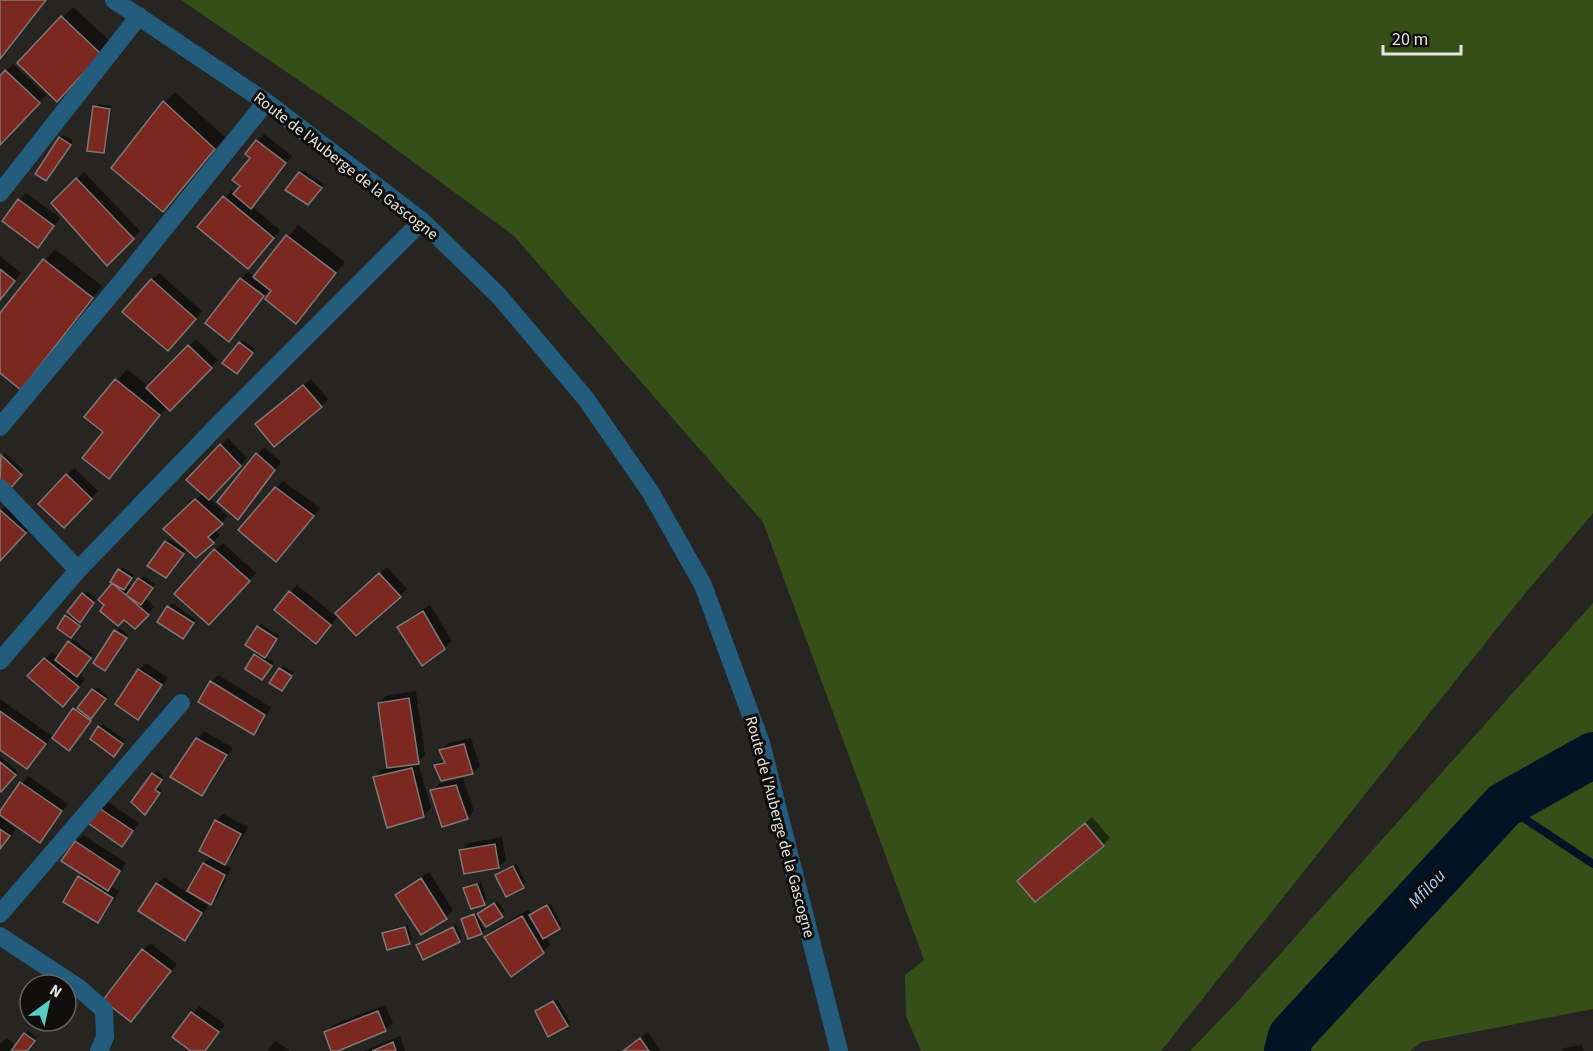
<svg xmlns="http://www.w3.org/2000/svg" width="1593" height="1051" font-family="'Source Sans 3',sans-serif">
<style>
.green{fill:#364f19}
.shadow{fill:#0007}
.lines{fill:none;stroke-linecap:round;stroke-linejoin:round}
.stream{stroke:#021326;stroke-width:8}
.river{stroke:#021326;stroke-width:46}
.building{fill:#7b2821;stroke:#7f7877;stroke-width:1.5}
.minor{stroke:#235c7d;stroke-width:18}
.labels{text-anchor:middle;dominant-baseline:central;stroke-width:6;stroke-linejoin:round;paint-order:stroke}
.street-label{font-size:16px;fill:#e5e4e1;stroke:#0f0e0c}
.water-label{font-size:18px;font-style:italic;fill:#accbee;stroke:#0f0e0c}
</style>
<rect width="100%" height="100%" fill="#262521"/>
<!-- green -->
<path class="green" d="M181 0H1593V513L1514 607 1161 1051H921L906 1016 905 975 924 960 763 522 514 236 348 114Z
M1593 603V1009L1422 1042 1410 1051H1190L1240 999Z"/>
<!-- shadow -->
<path class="shadow" d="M0 0H47L0 58Z
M73 7 111 42 68 89 19 63Z
M13 64 46 95 0 143V78Z
M175 92 225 137 173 199 165 102Z
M98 104 112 106 106 148 103 151 95 107Z
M264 134 292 156 251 206 280 230 255 260 199 227 232 190 236 194 242 186 257 141Z
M63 135 73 141 49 176 60 138Z
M303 170 324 184 311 200 300 173Z
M84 172 140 231 107 264 53 203Z
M26 193 60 218 38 246 19 200Z
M298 225 345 262 307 311 296 322 270 288 236 333 207 323 241 279 248 272 255 277Z
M55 249 102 286 31 377 0 371V315Z
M0 256 21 273 0 301Z
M159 273 202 311 175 342 152 280Z
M196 339 218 360 170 409 167 407 109 477 105 432 87 417 127 369 149 387Z
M243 340 255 349 240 369V343Z
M311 379 328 399 321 406 264 417Z
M228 438 247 458 209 498 228 516 214 529 220 535 213 542 165 528 203 493 188 480Z
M264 447 281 462 238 518 219 502Z
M5 453 24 471 9 487 0 479V458Z
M74 468 98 491 64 526 40 504Z
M283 481 320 508 283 553 276 488Z
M12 500 36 521 0 559V512Z
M169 539 186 550 169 573 166 542Z
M223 543 256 573 216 616 215 550Z
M122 567 134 575 128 584 133 588 143 576 155 584 145 598 154 607 142 620 106 605 100 600 114 583Z
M387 567 407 589 357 634 344 606Z
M297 585 337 617 323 635 290 592Z
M87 591 96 599 80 621 82 622 74 633 66 616Z
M172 603 196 620 186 634 159 622Z
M430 605 452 641 444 648 399 627 406 620Z
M261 624 279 636 264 656 274 662 265 675 255 655 259 652 258 627Z
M119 628 129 635 108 666 116 631Z
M72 639 93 654 78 673 85 679 70 698 45 659 52 652 58 657Z
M146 663 168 678 145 711 138 718 139 670Z
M283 666 294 672 285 686 280 669Z
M218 675 271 707 261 726 254 734 211 682Z
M96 687 108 696 76 742 69 749 74 709 83 703Z
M416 691 425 755 418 762 431 808 424 815 388 826 375 777 382 770 389 768 379 703 386 696Z
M0 699 52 736 34 760 0 748Z
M103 724 125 740 117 752 100 727Z
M204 731 233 748 209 787 201 794 197 739Z
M471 738 480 766 473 773 435 766 444 758 441 750 448 743Z
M0 756 18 772 1 790 0 789Z
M156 771 164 777 157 787 162 790 148 810 153 774Z
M28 776 68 804 40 841 0 813Z
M463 778 474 811 467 818 432 791 439 784Z
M107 801 139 823 122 845 90 823Z
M223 814 248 827 232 856 224 864 231 868 218 896 211 903 189 890 204 863 212 856 216 821Z
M0 817 16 829 0 850Z
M1092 817 1110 838 1103 845 1026 874Z
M83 835 126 863 111 886 119 891 105 914 98 921 79 877 83 873 76 842Z
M502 837 506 860 499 867 461 851 468 843Z
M516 864 526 883 507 895 500 873Z
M429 872 453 910 446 917 421 933 397 895 404 888Z
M164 877 208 906 191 932 184 939 157 884Z
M481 882 487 900 484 903 465 888 468 885Z
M497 901 505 912 502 915 482 911Z
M550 903 562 925 545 936 551 944 544 951 511 975 486 937 493 930 529 909 532 914Z
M477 912 484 930 481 933 462 919Z
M408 925 412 939 409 942 384 933 387 930Z
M456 925 462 938 459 941 418 946Z
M150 943 177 964 138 1013 143 950Z
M557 999 570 1022 567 1025 536 1011Z
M385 1005 393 1023 385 1030 332 1051 326 1032 333 1025Z
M199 1006 225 1024 205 1051H194L174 1037Z
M28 1031 37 1037 26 1051H0V1044L7 1038 16 1046Z
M648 1032 661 1051H624L629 1046Z
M400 1036 405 1051H363Z
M275 1041 289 1050V1051H267Z
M1582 1045 1584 1051H1562L1564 1048Z"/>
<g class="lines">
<!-- stream -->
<path class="stream" d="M1504 805 1593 864"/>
<!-- river -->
<path class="river" d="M1287 1051 1291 1036 1504 805 1593 755"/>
</g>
<!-- building -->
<path class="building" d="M0 0H46L0 59Z
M61 16 101 54 57 102 17 63Z
M5 70 40 103 0 145V76Z
M163 101 215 149 163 212 111 168Z
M93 106 110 109 104 153 87 151Z
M59 137 71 145 46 181 35 174Z
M256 140 286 163 251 209 233 194 240 186 232 180 250 158 245 154Z
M299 172 322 188 308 205 285 190Z
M76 178 134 239 107 266 51 203Z
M223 196 274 238 248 269 197 227Z
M18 199 54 226 38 248 2 221Z
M286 235 336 273 296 324 265 299 271 291 253 277Z
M43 259 93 298 21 390 0 373V313Z
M0 269 15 281 0 300Z
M240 278 264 296 229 342 205 323Z
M151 279 196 319 168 351 122 312Z
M239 342 253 353 237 374 222 363Z
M188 345 212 368 170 411 146 388Z
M115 379 160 415 109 479 82 458 103 432 84 417Z
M303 385 322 407 274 447 255 424Z
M220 444 241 466 209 500 186 480Z
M256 453 275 470 238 520 217 502Z
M1 455 22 475 9 490 0 481Z
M66 474 92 499 64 528 38 504Z
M275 487 314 516 276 562 238 530Z
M195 499 223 524 208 537 214 543 196 558 163 529Z
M0 510 26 533 0 561Z
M165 541 184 554 166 578 147 566Z
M214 549 250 581 209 625 174 594Z
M118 569 132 578 124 590 110 582Z
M379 573 401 597 356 636 335 613Z
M138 578 153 588 141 605 126 595Z
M112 583 149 615 135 629 124 620 118 626 100 611 104 605 98 600Z
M289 591 331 625 316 644 274 610Z
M82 593 94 603 80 623 67 612Z
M167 606 194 623 183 639 157 622Z
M423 611 445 649 422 666 397 627Z
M65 615 80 626 71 638 57 628Z
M257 626 277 639 265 658 245 645Z
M114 630 127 638 105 671 93 663Z
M68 641 91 658 77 677 55 660Z
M254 654 272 666 262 680 245 669Z
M44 658 79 687 63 707 27 676Z
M279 668 292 676 282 691 269 683Z
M138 669 162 685 138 720 115 704Z
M210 681 265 715 254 735 198 702Z
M92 689 106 699 91 719 77 708Z
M409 698 419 764 387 768 378 703Z
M73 708 91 721 69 751 52 738Z
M0 711 46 744 27 769 0 750Z
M98 726 123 744 114 757 90 739Z
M196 738 227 755 202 796 170 777Z
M464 744 473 774 441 781 434 765 445 763 439 750Z
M0 762 16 775 1 792 0 791Z
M412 768 424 817 387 828 373 777Z
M152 773 162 780 155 790 160 793 145 815 131 802Z
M20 782 62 811 40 843 0 815V811Z
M456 785 468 819 442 827 430 790Z
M99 808 133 831 122 847 88 823Z
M215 820 241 834 225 865 199 851Z
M1085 823 1104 846 1035 902 1017 881Z
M0 829 10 836 0 849Z
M75 841 120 871 108 891 61 861Z
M495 844 499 868 464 874 459 850Z
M203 863 225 875 211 905 187 891Z
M513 866 524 888 506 897 495 875Z
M78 876 113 898 98 923 63 902Z
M421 878 447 919 421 935 395 895Z
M156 883 202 913 185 941 138 911Z
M477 884 485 905 471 909 463 888Z
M494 903 503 917 486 927 477 914Z
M547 905 560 929 543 939 529 915Z
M474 914 482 934 468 939 461 919Z
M522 916 544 953 511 977 484 937Z
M405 927 410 944 387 950 382 933Z
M453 927 460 942 423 960 416 945Z
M142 949 171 971 131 1022 103 1000Z
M553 1001 568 1026 548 1037 535 1011Z
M378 1011 386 1031 338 1051H331L324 1032Z
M191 1012 219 1032 205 1051H191L172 1037Z
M24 1033 35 1041 27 1051H11Z
M640 1038 649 1051H623Z
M393 1042 396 1051H372Z"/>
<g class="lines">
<!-- minor -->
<path class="minor" d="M114 0 266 102 422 221 499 296 586 399 651 493 703 585 761 743 839 1051
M0 193 139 16
M0 427 127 275 266 102
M0 488 78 570
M0 661 78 570 217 426 422 221
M0 914 181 703
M0 936 79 988 104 1010 105 1037 99 1051"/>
</g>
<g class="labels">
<!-- street labels -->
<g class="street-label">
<text transform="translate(346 166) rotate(38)">Route de l'Auberge de la Gascogne</text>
<text transform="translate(780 827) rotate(75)">Route de l'Auberge de la Gascogne</text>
</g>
<!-- water labels -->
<g class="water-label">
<text transform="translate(1427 889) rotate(-47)">Mfilou</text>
</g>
</g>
<!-- north arrow -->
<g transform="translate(48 1003) rotate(33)"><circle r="28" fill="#0f0e0c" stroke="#656461" stroke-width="1.5"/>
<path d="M0-4.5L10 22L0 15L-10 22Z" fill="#56cec3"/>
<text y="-9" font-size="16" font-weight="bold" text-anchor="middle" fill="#e5e4e1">N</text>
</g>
<!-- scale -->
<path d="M1383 45v9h78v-9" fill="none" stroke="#e5e4e1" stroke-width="3"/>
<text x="1392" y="45" font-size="18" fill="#e5e4e1" stroke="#0f0e0c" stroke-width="4.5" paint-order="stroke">20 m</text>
</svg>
